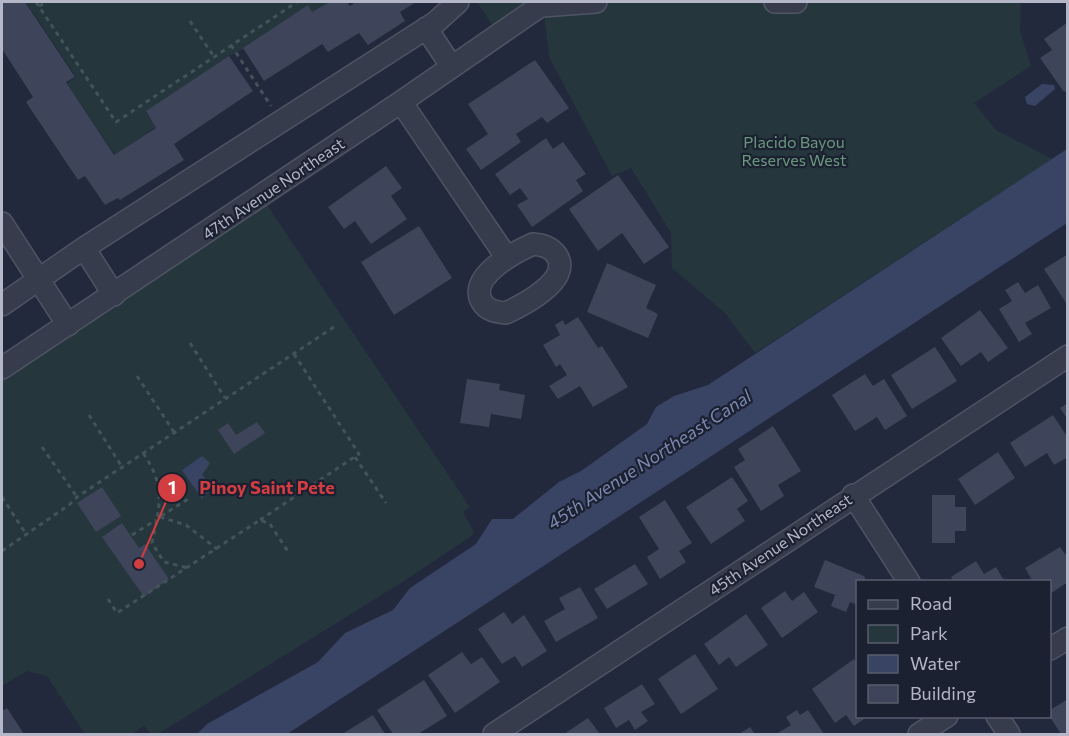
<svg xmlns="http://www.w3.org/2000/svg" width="1069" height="736" font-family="Commissioner,sans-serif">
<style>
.green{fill:#25363d}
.water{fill:#394465}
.building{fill:#3e4459}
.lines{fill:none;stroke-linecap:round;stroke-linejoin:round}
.minor-casing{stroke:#4f5464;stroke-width:24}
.path{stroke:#43535a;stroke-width:3;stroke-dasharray:4.5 4.5;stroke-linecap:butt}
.minor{stroke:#373c4c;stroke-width:21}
.labels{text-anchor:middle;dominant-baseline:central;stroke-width:4.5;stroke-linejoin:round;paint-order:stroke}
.park-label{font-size:16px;fill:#6a987d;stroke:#1c2131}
.street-label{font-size:16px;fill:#b3b7c7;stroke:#1c2131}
.water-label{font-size:18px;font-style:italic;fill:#7b88af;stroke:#1c2131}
.leader{fill:none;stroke:#d13d40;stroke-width:2}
.callout-dot{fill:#d13d40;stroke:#1c2131;stroke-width:2}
.mark-label{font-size:18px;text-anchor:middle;font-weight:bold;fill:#fff}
.callout-label{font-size:18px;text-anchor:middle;font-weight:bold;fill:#d13d40;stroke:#1c2131;stroke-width:4.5;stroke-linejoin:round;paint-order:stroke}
</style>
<rect width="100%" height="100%" fill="#23293c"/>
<!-- green -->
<path class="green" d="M26 2H333L313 15 229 56 146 112 156 127 115 155 67 83 76 77Z
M477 2H1021L1020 31 1031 66 974 103 996 130 1052 159 755 353 725 313 672 268 671 233 631 168 612 176 549 57 543 6 499 35Z
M261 196 470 507 463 512 474 532 470 537 404 581 158 734H151L144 726 131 734H85L47 676 27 671 2 686V368Z"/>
<!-- water -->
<path class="water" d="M1042 84 1054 85 1055 89 1035 106 1027 104 1025 97Z
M1067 149V223L287 734H197L207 724 318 662 345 633 393 610 410 588 476 544 492 519H513L559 482 581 471 647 424 656 407 674 396 708 385Z
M202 456 210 463 202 475 213 486 202 499 182 470Z"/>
<!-- building -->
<path class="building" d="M2 2H25L75 77 66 82 114 155 156 128 146 111 229 56 253 91 174 144 184 160 120 200 118 198 105 205 85 176 78 180 26 102 33 97 2 49Z
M330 2H347L350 6 356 2H416L400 12 405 21 368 45 359 33 328 52 322 44 264 81 243 48 308 5 312 12Z
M1068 22V90L1064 92 1040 58 1052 50 1044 39Z
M535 60 569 108 547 123 542 117 516 134 521 142 481 170 466 149 488 134 468 104Z
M546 138 553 149 563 142 586 174 576 180 583 191 532 227 517 205 528 199 520 188 510 195 495 174Z
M386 166 402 188 391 196 407 219 371 244 355 221 344 229 328 207Z
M618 175 669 247 644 264 622 233 598 251 569 209Z
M419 226 452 278 394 315 361 262Z
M1068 254V306L1044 269Z
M607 263 656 285 646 308 658 314 648 338 587 312Z
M1018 282 1025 293 1038 285 1051 308 1025 323 1032 334 1019 342 999 309 1012 301 1005 290Z
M980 310 1008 348 988 362 981 352 961 366 941 338Z
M578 317 598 348 602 346 628 387 593 407 580 386 558 399 549 386 567 375 560 364 556 367 543 345 560 335 555 325 563 320 565 325Z
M935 347 957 381 912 409 891 375Z
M865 374 873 386 884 379 907 416 885 430 877 417 855 431 832 395Z
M467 379 500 384 499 390 525 395 521 419 491 414 489 427 460 423Z
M1068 403V420L1060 408Z
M1053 415 1068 438V457L1054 465 1047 453 1025 467 1010 443Z
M257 422 265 433 234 454 218 430 228 423 236 435Z
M773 426 801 471 778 485 784 496 761 511 734 467 745 460 738 449Z
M998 452 1015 478 975 505 958 479Z
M732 477 748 501 737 509 745 521 711 544 686 507Z
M102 487 121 516 96 532 77 503Z
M932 495H955V507H966V531H955V543H932Z
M665 500 692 543 679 551 686 562 660 579 647 557 659 549 639 517Z
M122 523 139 548 145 544 169 579 144 597 102 537Z
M1060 547 1068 558V582L1050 594V582H1033L1025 568Z
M825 560 864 576 867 582H858V605L850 602 846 612 831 606 835 595 814 587Z
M976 561 984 574 996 567 1005 582H954L951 577Z
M635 564 648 584 607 609 594 589Z
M580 587 598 618 556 642 544 621 565 609 559 598Z
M785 591 792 601 804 592 818 612 782 638 761 608Z
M504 612 512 624 524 615 547 651 522 667 515 656 502 664 478 629Z
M746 614 768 645 736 667 729 657 719 665 704 644Z
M462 652 471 664 482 657 500 682 455 713 428 675Z
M695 654 718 689 681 714 658 679Z
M854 659 858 664V716H868L854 726 846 715 835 723 812 689Z
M424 680 447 716 418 734H393L377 710Z
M642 684 655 704 641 712 648 721 635 730 629 720 616 728 604 708Z
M1068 699V734H1061L1050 717V710Z
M7 708 24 734H2V711Z
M797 710 800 715 808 710 824 734H776L791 725 786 717Z
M373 715 385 734H342Z
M588 718 600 734H564Z
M750 727 755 734H739Z"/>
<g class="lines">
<defs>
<path id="minor" d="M775 2H796
M543 6 596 2
M426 28 452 67
M401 102 507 258
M2 223 68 325
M533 244C543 245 551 247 557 256 572 280 523 305 506 313 497 312 487 311 482 302 467 277 515 252 533 244Z
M84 248 114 295
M2 305 84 248 436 22 458 2
M2 368 401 102 546 2
M853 495 909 582
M1050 649 1068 638
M997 716 1009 734
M494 734 1068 356
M919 734 947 716"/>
</defs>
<!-- minor casing -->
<use href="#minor" class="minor-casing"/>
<!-- path -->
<path class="path" d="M36 2 116 122 297 2
M39 6 47 2
M190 21 214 57
M231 45 271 106
M190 343 225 398
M137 376 174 432
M89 415 122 467
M42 447 77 497
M143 453C166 486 160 506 152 543L164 562 188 568
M355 457 386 503
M2 497 26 534
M161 516 188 499
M160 517 186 525 217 549
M260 520 359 454 294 354
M132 535 156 520
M2 551 69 505 77 497 334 327
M108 599 117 613 260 520 270 524 289 553"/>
<!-- minor -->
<use href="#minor" class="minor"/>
</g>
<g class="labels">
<!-- park labels -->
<g class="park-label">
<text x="794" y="141">Placido Bayou<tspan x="794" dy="18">Reserves West</tspan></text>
</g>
<!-- street labels -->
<g class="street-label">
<text transform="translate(273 188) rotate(-34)">47th Avenue Northeast</text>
<text transform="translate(780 544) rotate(-34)">45th Avenue Northeast</text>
</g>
<!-- water labels -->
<g class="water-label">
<text transform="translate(649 459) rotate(-33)">45th Avenue Northeast Canal</text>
</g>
</g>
<!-- callouts -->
<path class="leader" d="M139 564L172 488"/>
<g class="callout-dot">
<circle cx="139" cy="564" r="6"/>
<circle cx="172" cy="488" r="15"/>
</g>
<g class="mark-label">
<text x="172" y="494">1</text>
</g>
<g class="callout-label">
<text x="267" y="494">Pinoy Saint Pete</text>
</g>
<!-- border -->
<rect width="1069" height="736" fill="none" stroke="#b3b7c7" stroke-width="6"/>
<!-- legend -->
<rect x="856" y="580" width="195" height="138" fill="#1c2131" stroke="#585d6d" stroke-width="1.5"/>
<rect x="868" y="600" width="30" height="9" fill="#373c4c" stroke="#585d6d" stroke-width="1.5"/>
<text x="910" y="610" font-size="18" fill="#b3b7c7">Road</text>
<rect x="868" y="625" width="30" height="18" fill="#25363d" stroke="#585d6d" stroke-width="1.5"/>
<text x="910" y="640" font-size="18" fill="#b3b7c7">Park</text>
<rect x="868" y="655" width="30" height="18" fill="#394465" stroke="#585d6d" stroke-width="1.5"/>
<text x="910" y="670" font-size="18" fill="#b3b7c7">Water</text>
<rect x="868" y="685" width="30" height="18" fill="#3e4459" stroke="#585d6d" stroke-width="1.5"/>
<text x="910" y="700" font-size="18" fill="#b3b7c7">Building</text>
</svg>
